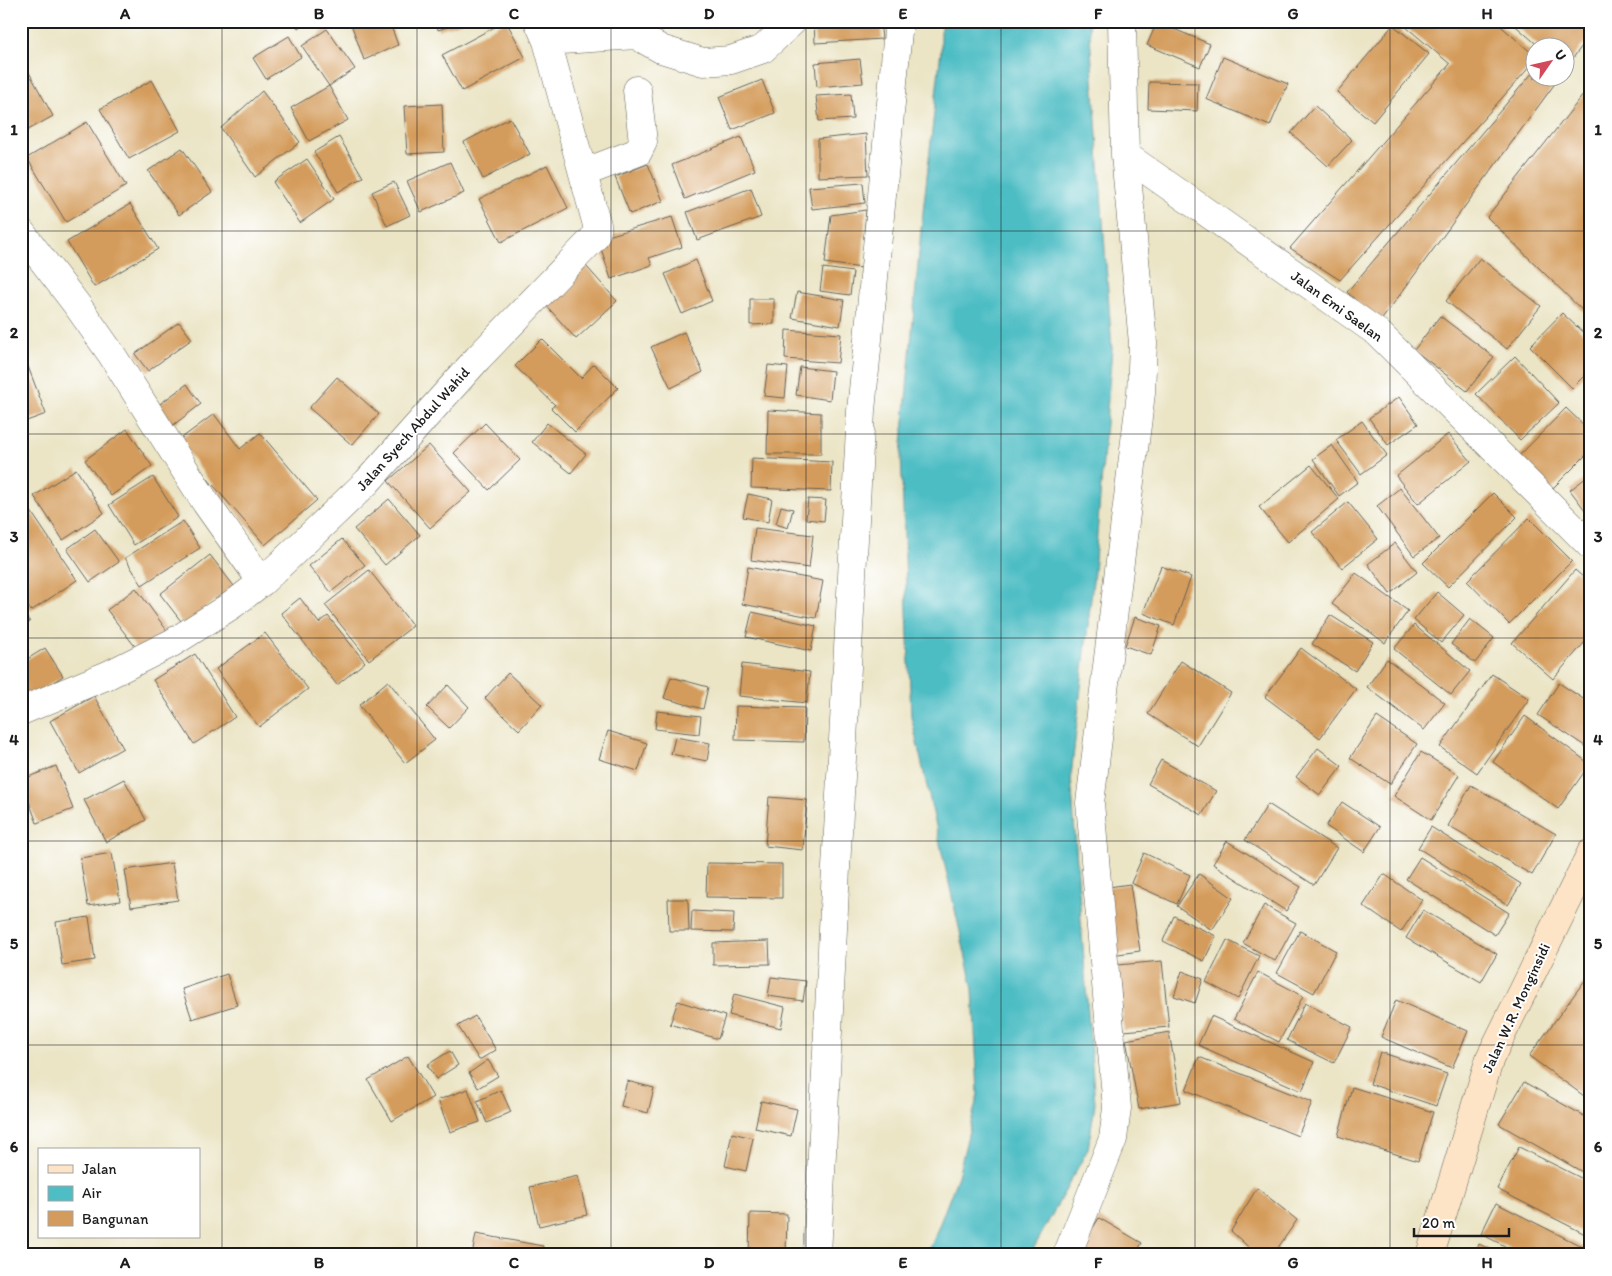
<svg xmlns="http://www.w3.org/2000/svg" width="1612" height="1276" font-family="Itim,sans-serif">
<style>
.water{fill:#4ebdc4;stroke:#356c70}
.building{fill:#d49c5c}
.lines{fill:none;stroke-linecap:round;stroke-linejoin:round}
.minor-casing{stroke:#646258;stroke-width:29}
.secondary-casing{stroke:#646258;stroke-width:29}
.minor{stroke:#fff;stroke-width:28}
.secondary{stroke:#fee4c6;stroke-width:28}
.grid{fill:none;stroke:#1c1c1c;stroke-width:1;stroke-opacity:0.55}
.labels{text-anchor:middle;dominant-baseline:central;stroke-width:4;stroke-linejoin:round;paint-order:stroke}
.street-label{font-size:15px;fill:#1c1c1c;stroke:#fff}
.neatline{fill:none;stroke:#1c1c1c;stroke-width:2}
.grid-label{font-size:16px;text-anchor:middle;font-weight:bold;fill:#1c1c1c}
</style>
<rect width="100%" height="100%" fill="#fff"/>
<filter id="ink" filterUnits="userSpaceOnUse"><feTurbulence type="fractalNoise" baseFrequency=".02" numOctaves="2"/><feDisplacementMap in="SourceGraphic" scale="10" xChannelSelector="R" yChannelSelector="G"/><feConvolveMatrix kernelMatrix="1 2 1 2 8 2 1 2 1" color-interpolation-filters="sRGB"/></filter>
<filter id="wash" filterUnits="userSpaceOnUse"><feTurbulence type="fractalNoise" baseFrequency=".0096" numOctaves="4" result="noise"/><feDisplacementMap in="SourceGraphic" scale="20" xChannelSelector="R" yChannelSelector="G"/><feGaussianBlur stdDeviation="1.12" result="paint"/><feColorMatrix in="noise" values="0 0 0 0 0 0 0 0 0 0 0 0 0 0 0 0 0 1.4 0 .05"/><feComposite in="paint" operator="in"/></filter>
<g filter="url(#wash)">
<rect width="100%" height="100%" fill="#ebe5c6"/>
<!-- water -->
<path class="water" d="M941 21H1089L1112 349 1094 572 1071 776 1082 934 1095 1104 1088 1149 1030 1255H920L932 1244 958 1176 978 1094 973 989 911 716 901 455 921 230 941 50Z"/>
<g id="blocks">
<!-- building -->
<path class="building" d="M293 21H307L298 28Z
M350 21H389L398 45 364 60Z
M436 21H463V22L438 30Z
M506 21 525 57 462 91 442 55Z
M555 21H614L563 42Z
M814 21H880L882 39 815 43Z
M1399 21H1495L1534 55V62L1340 280 1290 248 1450 64Z
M1510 21H1591V34L1564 70V48H1541Z
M1157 22 1210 44 1200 67 1147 45Z
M1393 25 1429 54 1373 122 1337 92Z
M327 29 355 69 329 86 302 46Z
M289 36 301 57 266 79 253 58Z
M1223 57 1288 84 1270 126 1206 99Z
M21 58 53 116 21 134Z
M860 59 863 83 817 87 815 63Z
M1534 71V78H1559L1380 322 1347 292Z
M152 80 180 131 129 159 100 109Z
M762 80 775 113 732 130 719 97Z
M1149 82 1198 83 1197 111 1148 109Z
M1591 85V319L1487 217Z
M329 86 348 120 309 141 291 108Z
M262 91 300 142 255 177 221 128Z
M851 94 853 119 819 121 816 96Z
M442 104 444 152 407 154 404 106Z
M1315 106 1352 140 1328 166 1291 133Z
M510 118 530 154 483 179 464 142Z
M87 122 126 186 66 222 27 158Z
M866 134 868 175 818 177V139Z
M339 137 363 177 338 192 314 152Z
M741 137 755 170 685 199 672 165Z
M182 148 212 192 179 215 148 171Z
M307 159 334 199 300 223 273 182Z
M450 162 464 193 421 212 407 181Z
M648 164 663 201 630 214 615 177Z
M547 165 568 208 501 242 479 199Z
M394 182 410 215 387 226 372 192Z
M863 183 865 203 812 209 809 187Z
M751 188 761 217 697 240 687 212Z
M130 204 158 249 94 287 67 242Z
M866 210 862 268 825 263 831 215Z
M672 217 682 247 649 258 652 265 611 279 598 239Z
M1480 258 1541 306 1507 349 1446 301Z
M696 260 712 301 682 314 665 274Z
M586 266 617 301 576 339 544 303Z
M823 268 853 272 850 295 820 291Z
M797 292 844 300 840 326 792 318Z
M750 299H774V324L750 325Z
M1562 313 1591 340V369L1572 388 1530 346Z
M1440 316 1494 357 1467 391 1414 350Z
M179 322 192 339 148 371 135 354Z
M786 330 841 334 838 363 785 359Z
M684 332 703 372 671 388 651 347Z
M542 339 581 378 594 364 618 388 575 432 551 408 555 405 515 366Z
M21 348 46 414 21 423Z
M1515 356 1559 403 1520 440 1476 394Z
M768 365 788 367 785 398 764 396Z
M800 367 833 371 830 400 796 395Z
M337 377 379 414 352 445 309 408Z
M187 384 201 404 168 429 153 409Z
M1399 397 1418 424 1388 445 1369 418Z
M1591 397V410L1584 403Z
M1566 408 1591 432V450L1551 490 1518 457Z
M768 410 821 413V454H767Z
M214 414 240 449 260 433 317 500 265 545 207 478 179 440Z
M1362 421 1387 455 1361 474 1336 440Z
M485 423 520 460 489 490 454 453Z
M547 423 586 454 571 473 532 442Z
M127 429 152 466 111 496 85 460Z
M1448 434 1471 461 1418 504 1396 476Z
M429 445 471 492 430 528 388 481Z
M1332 445 1358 482 1339 496 1313 459Z
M752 458 832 462 831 491 751 488Z
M1311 465 1339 499 1288 542 1259 507Z
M76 469 104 513 63 540 34 496Z
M1591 474V518L1570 490Z
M153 477 178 517 134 545 109 505Z
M1400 488 1439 538 1414 556 1377 506Z
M1493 493 1517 517 1448 587 1423 563Z
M748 494 772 499 768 522 743 517Z
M389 499 420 535 385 565 354 529Z
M808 499 826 500 824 521 806 519Z
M1348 502 1378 539 1342 568 1312 532Z
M781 506 793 509 788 528 776 524Z
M28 507 77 580 31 611 21 597V512Z
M1529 518 1572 561 1509 624 1467 581Z
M183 521 200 548 142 585 125 558Z
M755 528 813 535 809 568 751 560Z
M95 529 119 562 90 582 67 549Z
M342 539 365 565 331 592 309 566Z
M1395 543 1417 572 1390 594 1368 564Z
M210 555 234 586 184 625 160 594Z
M1161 566 1191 577 1174 625 1143 613Z
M748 567 823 581 816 618 742 604Z
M369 570 413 626 369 660 325 605Z
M1575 570 1591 584V635L1553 679 1512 643Z
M1356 573 1408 611 1385 643 1332 604Z
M136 588 168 632 140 653 107 610Z
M1437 592 1464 615 1441 643 1414 620Z
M300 598 319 623 328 616 365 662 337 685 281 613Z
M21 609 30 622 21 628Z
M752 612 816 626 811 651 746 637Z
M1330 615 1373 642 1355 671 1312 644Z
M1135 617 1161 626 1151 655 1125 646Z
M1470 619 1494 638 1475 663 1451 644Z
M1414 625 1470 671 1451 695 1394 649Z
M265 633 308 689 259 727 216 669Z
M45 648 63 676 21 703V663Z
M1301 648 1356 689 1320 738 1265 697Z
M195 654 235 717 194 744 153 680Z
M1387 659 1445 703 1424 730 1367 687Z
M1181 661 1231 693 1198 746 1148 714Z
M742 664 810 672 807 703 739 696Z
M508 673 542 705 519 730 485 698Z
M1492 674 1529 699 1477 773 1440 747Z
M671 677 708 687 703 709 664 698Z
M388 681 435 740 405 763 359 705Z
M1559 683 1591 704V750L1538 715Z
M448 685 469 707 449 728 427 707Z
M94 696 123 748 79 773 50 721Z
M736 706 805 708 804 742 735 740Z
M657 711 701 716 699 734 655 729Z
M1525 716 1590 764 1558 809 1493 762Z
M1377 717 1417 744 1390 784 1350 758Z
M608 731 647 743 638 771 599 759Z
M675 737 710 743 707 761 671 754Z
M1318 748 1342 766 1320 795 1296 777Z
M1421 752 1459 775 1431 820 1394 796Z
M1161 760 1216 791 1202 815 1148 784Z
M56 766 73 809 37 823 21 780Z
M124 779 146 820 106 842 84 800Z
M1471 785 1556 834 1532 875 1448 826Z
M769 797 807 800 803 850 765 846Z
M1342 802 1380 827 1364 852 1326 826Z
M1268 804 1337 848 1314 885 1245 840Z
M1431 827 1521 884 1508 905 1418 848Z
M1227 841 1301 887 1286 911 1213 864Z
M112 853 120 901 88 906 80 858Z
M1144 853 1190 875 1177 904 1131 883Z
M1420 857 1509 913 1495 935 1406 879Z
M172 863 178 900 131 907 125 870Z
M707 863 782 864V898L706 897Z
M1199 874 1233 898 1212 930 1177 906Z
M1384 874 1422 900 1401 932 1363 906Z
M1130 884 1140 951 1111 955 1101 888Z
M668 899H688L689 931H669Z
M1264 905 1296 923 1275 961 1243 943Z
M1423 910 1497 954 1481 982 1406 938Z
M692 911 734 913 733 932 691 931Z
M1174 916 1216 936 1204 961 1163 941Z
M89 917 95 960 62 965 56 922Z
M1300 931 1336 951 1314 993 1277 973Z
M1227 940 1259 956 1238 999 1206 982Z
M769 941 770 964 713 965V943Z
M1162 961 1169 1027 1124 1031 1118 965Z
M1182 971 1203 979 1195 1003 1174 996Z
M1258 972 1303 996 1279 1042 1234 1019Z
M1591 972V1101L1529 1056Z
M227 974 237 1005 192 1019 182 989Z
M771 977 806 981 803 1001 768 996Z
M734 994 785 1007 781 1028 729 1015Z
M1396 1000 1468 1031 1452 1068 1381 1037Z
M678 1001 725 1016 718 1039 670 1024Z
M1305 1003 1352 1027 1334 1063 1287 1040Z
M475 1016 496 1050 479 1060 458 1026Z
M1211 1016 1314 1062 1302 1091 1198 1045Z
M1169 1032 1181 1102 1139 1109 1126 1040Z
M450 1051 458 1065 436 1079 427 1065Z
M1380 1052 1447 1074 1436 1106 1370 1084Z
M408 1056 433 1097 392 1121 368 1080Z
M1199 1057 1312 1102 1298 1136 1186 1090Z
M488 1060 498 1076 478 1088 469 1073Z
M627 1081 654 1088 648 1113 621 1106Z
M1524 1082 1591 1120V1177L1499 1124Z
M1352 1087 1433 1112 1418 1161 1338 1136Z
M468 1089 480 1122 450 1132 438 1100Z
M501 1090 511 1112 487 1123 477 1101Z
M761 1101 797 1109 791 1136 755 1128Z
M732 1133 753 1138 746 1171 725 1166Z
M1519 1147 1591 1183V1229L1587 1235 1497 1189Z
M578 1176 587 1215 539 1226 530 1187Z
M1257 1188 1297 1220 1273 1255H1257L1231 1231Z
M1496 1203 1591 1251V1255H1523L1481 1234Z
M750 1213 787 1214 786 1255H749Z
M1099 1218 1142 1243 1135 1255H1076Z
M476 1234 543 1246 542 1255H472Z
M1479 1244 1502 1255H1474Z
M726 1252H745V1255H726Z"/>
</g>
</g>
<g filter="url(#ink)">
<use href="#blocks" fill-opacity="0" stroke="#646258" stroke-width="1"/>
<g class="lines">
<defs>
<path id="minor" d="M636 35 661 49 703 62 731 60 763 49 793 21
M547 41 636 35V21
M1125 155 1378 333 1591 546
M583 173 638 152 643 142 637 90
M21 232 77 305 112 355 206 503 262 582
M21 711 108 675 172 643 232 605 262 582 367 482 478 358 594 238 597 231V225L547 41 538 21
M817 1255 836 868 861 411 899 21
M1067 1255 1113 1139 1117 1108 1090 803 1141 393 1143 343 1125 155 1122 21"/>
<path id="secondary" d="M1430 1255 1490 1058 1591 853"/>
</defs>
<!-- minor casing -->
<use href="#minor" class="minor-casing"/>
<!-- secondary casing -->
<use href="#secondary" class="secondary-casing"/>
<!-- minor -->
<use href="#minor" class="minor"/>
<!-- secondary -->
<use href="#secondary" class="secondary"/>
</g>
</g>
<!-- grid -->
<path class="grid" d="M222 21V1255M417 21V1255M611 21V1255M806 21V1255M1001 21V1255M1195 21V1255M1390 21V1255M21 231H1591M21 434H1591M21 638H1591M21 841H1591M21 1045H1591"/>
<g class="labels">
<!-- street labels -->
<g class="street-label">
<text transform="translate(1337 306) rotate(36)">Jalan Emi Saelan</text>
<text transform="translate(413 429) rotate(-48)">Jalan Syech Abdul Wahid</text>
<text transform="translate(1516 1008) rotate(-65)">Jalan W.R. Monginsidi</text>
</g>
</g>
<!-- margin -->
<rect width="1612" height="1276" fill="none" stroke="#fff" stroke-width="55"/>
<!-- legend -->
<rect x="38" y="1148" width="162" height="90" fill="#ffffff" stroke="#a4a4a4"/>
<rect x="48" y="1165" width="25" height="8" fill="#fee4c6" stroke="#a4a4a4"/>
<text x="82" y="1174" font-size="15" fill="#1c1c1c">Jalan</text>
<rect x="48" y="1186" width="25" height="15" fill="#4ebdc4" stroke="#a4a4a4"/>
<text x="82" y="1198" font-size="15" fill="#1c1c1c">Air</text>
<rect x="48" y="1211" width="25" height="15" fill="#d49c5c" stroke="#a4a4a4"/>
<text x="82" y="1224" font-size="15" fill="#1c1c1c">Bangunan</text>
<!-- north arrow -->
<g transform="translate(1550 62) rotate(56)"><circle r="24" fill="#ffffff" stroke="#a4a4a4"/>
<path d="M0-4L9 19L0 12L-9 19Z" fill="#d1495b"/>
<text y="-8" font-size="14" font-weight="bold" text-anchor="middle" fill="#1c1c1c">U</text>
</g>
<!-- scale -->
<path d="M1414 1228v8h95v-8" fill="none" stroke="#1c1c1c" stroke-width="2.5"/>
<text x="1422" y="1228" font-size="15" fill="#1c1c1c" stroke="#ffffff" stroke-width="4" paint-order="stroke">20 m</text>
<rect x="28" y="28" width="1556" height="1220" class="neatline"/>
<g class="grid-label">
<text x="125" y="19">A</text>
<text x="319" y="19">B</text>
<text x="514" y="19">C</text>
<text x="709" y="19">D</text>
<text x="903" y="19">E</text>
<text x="1098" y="19">F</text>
<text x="1293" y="19">G</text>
<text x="1487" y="19">H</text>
<text x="14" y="135">1</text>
<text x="1598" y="135">1</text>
<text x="14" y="338">2</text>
<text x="1598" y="338">2</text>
<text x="14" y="542">3</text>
<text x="1598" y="542">3</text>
<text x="14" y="745">4</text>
<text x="1598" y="745">4</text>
<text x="14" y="949">5</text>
<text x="1598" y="949">5</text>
<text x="14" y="1152">6</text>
<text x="1598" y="1152">6</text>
<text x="125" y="1268">A</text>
<text x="319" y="1268">B</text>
<text x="514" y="1268">C</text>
<text x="709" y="1268">D</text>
<text x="903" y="1268">E</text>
<text x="1098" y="1268">F</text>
<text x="1293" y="1268">G</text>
<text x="1487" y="1268">H</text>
</g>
</svg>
